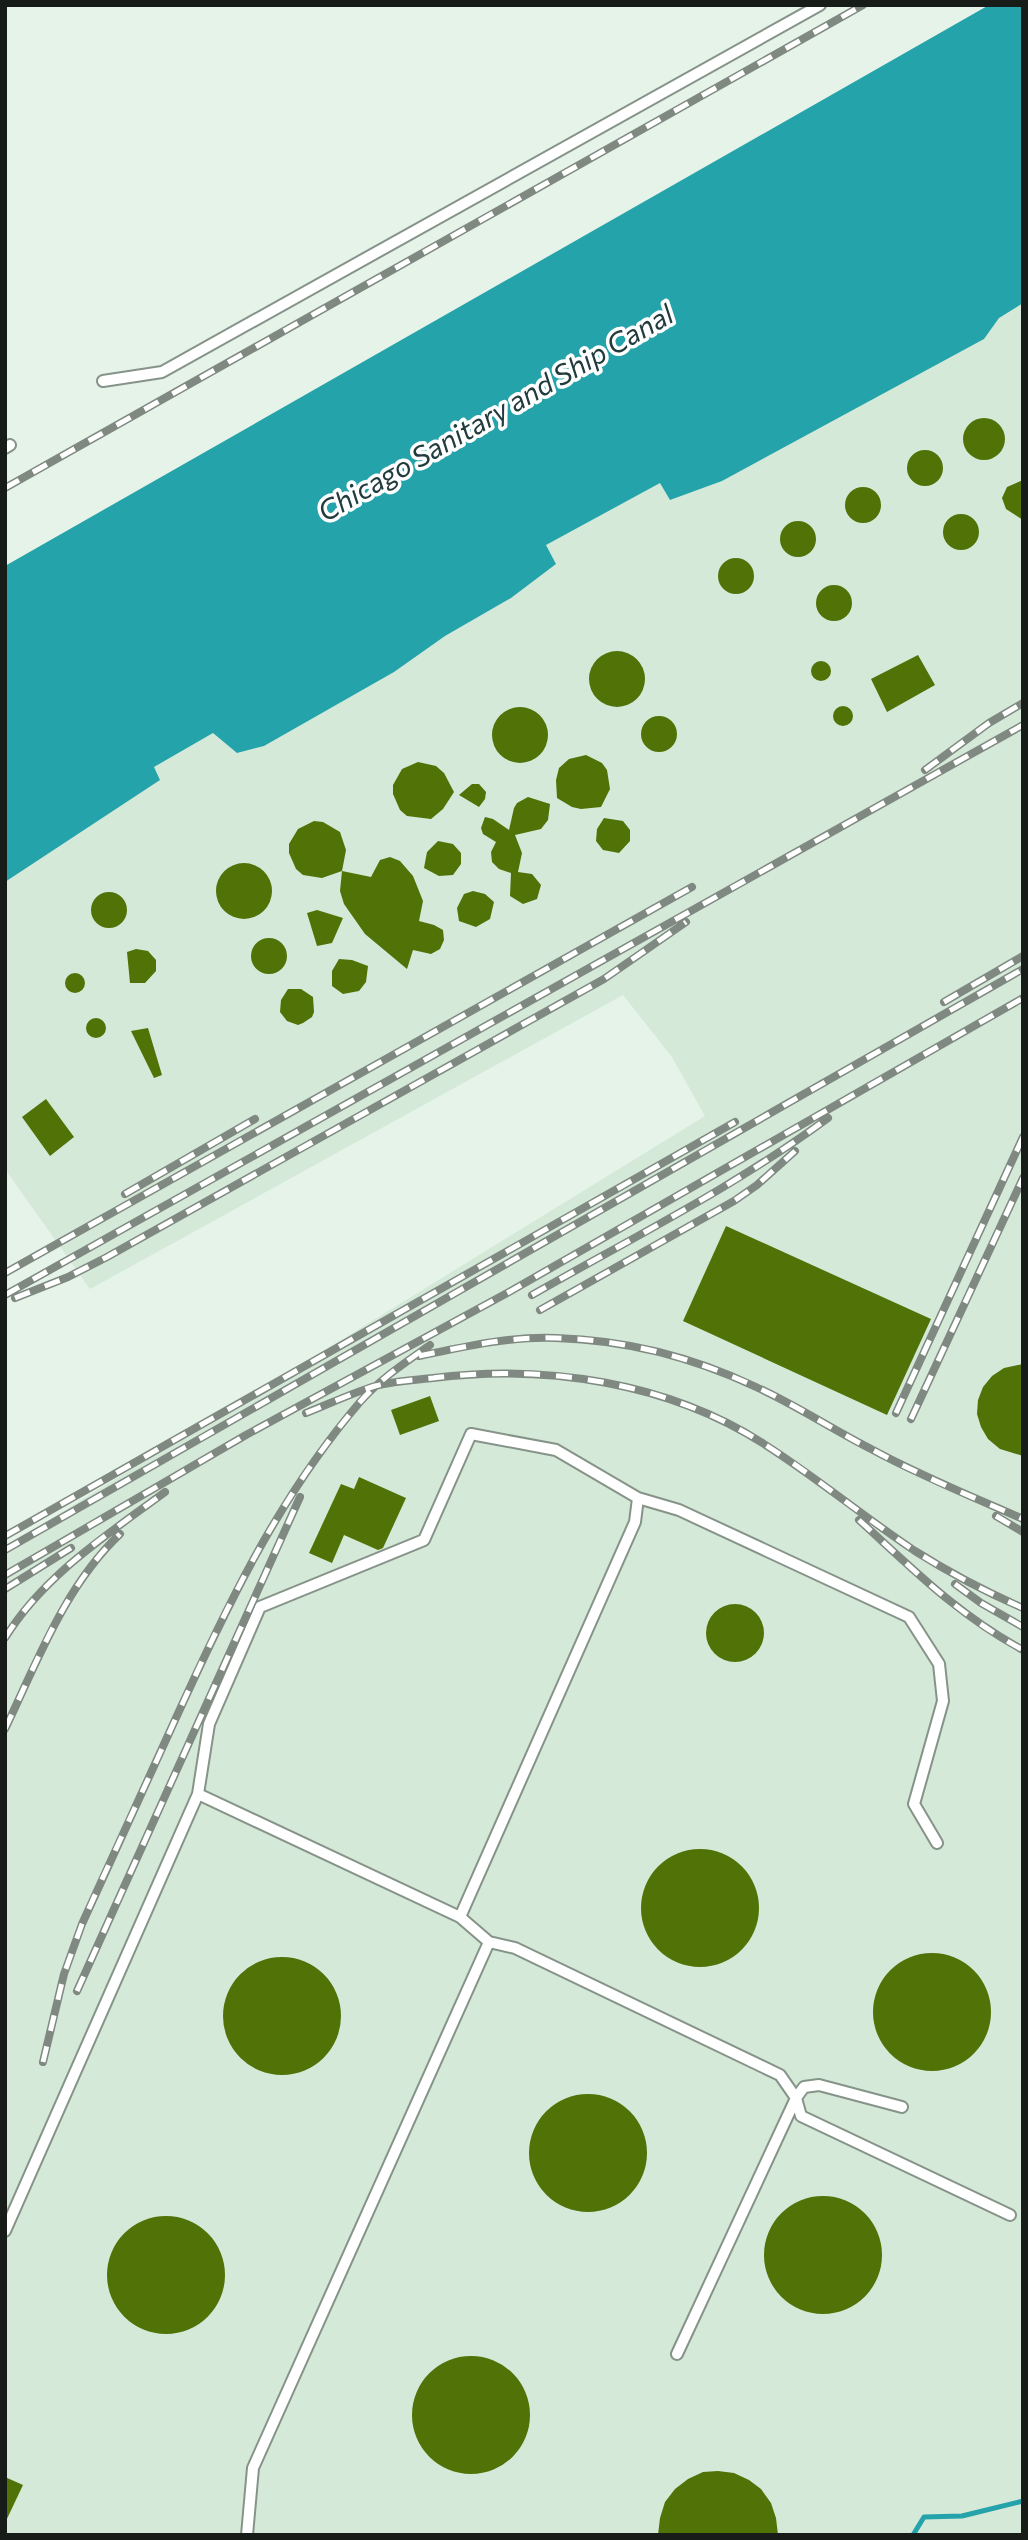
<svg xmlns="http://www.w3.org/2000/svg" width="1028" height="2540" font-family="Commissioner,sans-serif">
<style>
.built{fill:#d4e9d8}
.water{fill:#25a3aa}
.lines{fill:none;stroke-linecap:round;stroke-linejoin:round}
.stream{stroke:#25a3aa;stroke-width:5}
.building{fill:#507206}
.service-casing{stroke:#869389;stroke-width:14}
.service{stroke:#fff;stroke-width:10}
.rail-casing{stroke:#7f8981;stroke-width:8}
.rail{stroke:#fff;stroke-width:5;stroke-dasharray:16;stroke-linecap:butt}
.labels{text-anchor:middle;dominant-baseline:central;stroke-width:7;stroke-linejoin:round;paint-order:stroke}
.water-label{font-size:28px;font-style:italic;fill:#223b3d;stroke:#fff}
</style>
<rect width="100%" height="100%" fill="#e5f3e8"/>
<!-- built -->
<path class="built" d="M1023 303V2535H5V1547L705 1116 672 1057 623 995 90 1289 5 1169V882L160 780 154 767 213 733 237 753 264 746 394 672 445 636 511 598 556 564 546 545 661 482 670 500 722 481 984 339 999 317Z"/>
<!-- water -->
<path class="water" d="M989 5H1023V303L999 318 984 339 722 481 670 500 660 483 546 545 556 564 511 598 445 636 394 672 264 746 237 753 213 733 154 767 160 780 5 882V566Z"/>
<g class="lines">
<!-- stream -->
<path class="stream" d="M913 2535 924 2517 962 2516 1023 2501"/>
</g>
<!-- building -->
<path class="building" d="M963 439a21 21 0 1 1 42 0a21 21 0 1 1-42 0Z
M907 468a18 18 0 1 1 36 0a18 18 0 1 1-36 0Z
M1023 480V520L1006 509 1002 498 1007 487Z
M845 505a18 18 0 1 1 36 0a18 18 0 1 1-36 0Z
M943 532a18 18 0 1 1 36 0a18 18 0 1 1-36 0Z
M780 539a18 18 0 1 1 36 0a18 18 0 1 1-36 0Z
M718 576a18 18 0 1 1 36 0a18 18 0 1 1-36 0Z
M816 603a18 18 0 1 1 36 0a18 18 0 1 1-36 0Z
M589 679a28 28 0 1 1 56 0a28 28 0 1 1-56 0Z
M918 655 935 685 887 712 871 679Z
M811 671a10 10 0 1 1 20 0a10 10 0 1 1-20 0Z
M833 716a10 10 0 1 1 20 0a10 10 0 1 1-20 0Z
M492 735a28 28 0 1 1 56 0a28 28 0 1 1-56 0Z
M641 734a18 18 0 1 1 36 0a18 18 0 1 1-36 0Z
M586 755 602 763 607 770 610 789 601 807 581 809 572 807 557 798 556 780 559 768 569 759Z
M418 762 436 766 444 773 454 792 443 809 431 819 407 816 400 810 393 794V785L402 769Z
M472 784H479L486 792 485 799 479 807 459 795Z
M528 797 550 804 548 820 541 829 515 835 522 853 518 872 532 874 541 885 537 899 523 904 510 896 511 873 499 869 492 862 491 852 496 842 483 834 481 828 485 817 493 819 509 830 514 808 517 803Z
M604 818 623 821 630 830V841L619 853 603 850 596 841 597 829Z
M314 821 323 822 340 832 346 850 342 871 322 878 303 875 296 869 289 853V844L298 829Z
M438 841 453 844 461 853V864L453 875 439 876 424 868 427 852Z
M390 857 400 861 413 876 423 901 419 921 434 925 443 930 444 940 440 949 431 954 413 950 407 969 365 934 344 904 340 891 342 871 371 877 380 860Z
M216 891a28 28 0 1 1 56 0a28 28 0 1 1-56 0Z
M473 891 485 894 494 902 490 919 476 927 459 921 457 908 464 894Z
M91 910a18 18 0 1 1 36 0a18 18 0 1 1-36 0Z
M317 910 343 918 332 943 317 946 307 913Z
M251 956a18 18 0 1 1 36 0a18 18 0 1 1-36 0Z
M136 949 148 951 156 960V971L145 983H130L127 952Z
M339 959 352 960 368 966 366 982 359 991 343 994 332 986V971Z
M65 983a10 10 0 1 1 20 0a10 10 0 1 1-20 0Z
M288 989H301L313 997 314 1012 312 1017 303 1023 298 1025 287 1021 280 1012 281 1000Z
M86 1028a10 10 0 1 1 20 0a10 10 0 1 1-20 0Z
M148 1028 162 1075 154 1078 131 1031Z
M46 1099 74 1137 50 1156 22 1117Z
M726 1226 931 1319 887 1415 683 1321Z
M1023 1364V1456L1000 1449 988 1439 981 1427 977 1414 978 1400 983 1387 992 1376 1004 1368Z
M430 1396 439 1421 400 1435 391 1410Z
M359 1477 406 1498 383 1548 378 1550 344 1535 332 1563 309 1553 341 1484 354 1489Z
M706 1633a29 29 0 1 1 58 0a29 29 0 1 1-58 0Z
M641 1908a59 59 0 1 1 118 0a59 59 0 1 1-118 0Z
M873 2012a59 59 0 1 1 118 0a59 59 0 1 1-118 0Z
M223 2016a59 59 0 1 1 118 0a59 59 0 1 1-118 0Z
M529 2153a59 59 0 1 1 118 0a59 59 0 1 1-118 0Z
M764 2255a59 59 0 1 1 118 0a59 59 0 1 1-118 0Z
M107 2275a59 59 0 1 1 118 0a59 59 0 1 1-118 0Z
M412 2415a59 59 0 1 1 118 0a59 59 0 1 1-118 0Z
M718 2471 734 2473 749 2480 761 2489 771 2503 776 2518 778 2535H658L660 2518 665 2502 675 2489 688 2479 703 2472Z
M5 2477 23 2485 5 2523Z"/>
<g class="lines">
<defs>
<path id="service" d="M103 381 162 372 820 5
M5 448 10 445
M198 1794 460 1917 489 1942 515 1948 780 2075 796 2098 801 2116 1010 2215
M460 1917 635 1522 638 1498
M5 2231 198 1794 209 1724 260 1607 424 1540 471 1434 556 1450 638 1498 679 1510 909 1617 939 1664 943 1701 914 1804 937 1843
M677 2354 796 2098 804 2087 819 2085 902 2107
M247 2535 253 2468 489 1942"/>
</defs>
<!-- service casing -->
<use href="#service" class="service-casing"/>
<!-- service -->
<use href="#service" class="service"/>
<defs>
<path id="rail" d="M5 488 863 5
M925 770 989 723 1023 703
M944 1002 1023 956
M125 1194 255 1119
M5 1273 692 887
M5 1295 1023 725
M532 1295C632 1238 736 1186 828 1118
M15 1298 68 1277 107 1257 604 979 686 922
M540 1310 734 1201 757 1185 795 1151
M419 1356C463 1347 510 1336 556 1338 625 1340 693 1357 756 1387 796 1405 833 1430 873 1450 921 1476 973 1497 1023 1519
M306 1413C329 1404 352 1393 375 1386 394 1381 414 1380 433 1378 545 1364 668 1382 764 1444 816 1477 864 1517 915 1551 950 1573 986 1592 1023 1608
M896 1413 1023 1137
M911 1419 1023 1178
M996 1516 1023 1532
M859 1520C913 1569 958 1615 1023 1650
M5 1536 735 1122
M5 1550 1023 969
M5 1575 246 1435 509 1292 1023 998
M955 1584 981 1603 1023 1627
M5 1589 71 1548
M5 1638C44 1575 107 1535 165 1492
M5 1729C37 1662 65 1586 120 1534
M77 1991 300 1497
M43 2062 64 1974 82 1924C111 1859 141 1795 170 1731 223 1614 276 1500 360 1402 380 1379 406 1362 430 1345"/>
</defs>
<!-- rail casing -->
<use href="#rail" class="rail-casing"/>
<!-- rail -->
<use href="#rail" class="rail"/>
</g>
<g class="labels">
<!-- water labels -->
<g class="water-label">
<text transform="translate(495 412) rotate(-30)">Chicago Sanitary and Ship Canal</text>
</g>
</g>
<!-- border -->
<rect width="1028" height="2540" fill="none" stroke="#171c18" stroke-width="14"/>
</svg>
